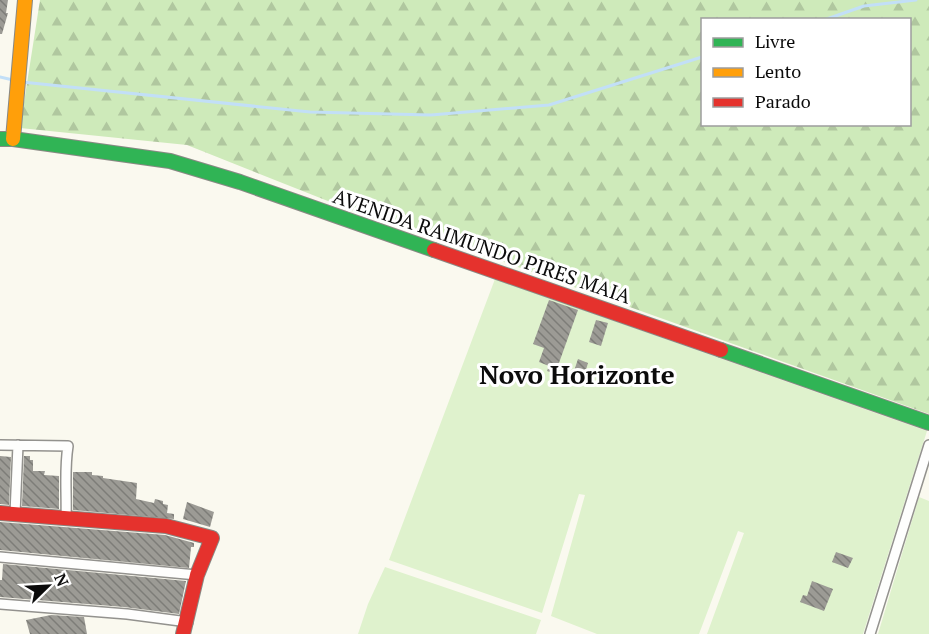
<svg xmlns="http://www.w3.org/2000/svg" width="929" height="634" font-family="'PT Serif',serif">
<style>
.grass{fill:#dff2cd}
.forest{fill:url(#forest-firs);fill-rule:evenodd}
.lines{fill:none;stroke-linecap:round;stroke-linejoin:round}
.stream{stroke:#c2dff7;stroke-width:3}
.building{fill:url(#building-back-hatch)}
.street-casing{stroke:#93928e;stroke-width:12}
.fast-casing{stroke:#898984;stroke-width:16}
.slow-casing{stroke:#898984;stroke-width:16}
.jam-casing{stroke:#898984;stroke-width:16}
.street{stroke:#fefefd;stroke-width:9}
.fast{stroke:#30b455;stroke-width:14}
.slow{stroke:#ff9f0a;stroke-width:14}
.jam{stroke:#e5322d;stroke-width:14}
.labels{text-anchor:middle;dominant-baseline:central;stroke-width:6;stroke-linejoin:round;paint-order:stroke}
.street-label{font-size:20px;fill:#0b0b0b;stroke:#fff}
.district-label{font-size:26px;font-weight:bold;fill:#0b0b0b;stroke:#fff}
</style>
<defs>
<pattern id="forest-firs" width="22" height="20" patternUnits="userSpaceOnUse" patternTransform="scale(1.5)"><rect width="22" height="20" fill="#ceeaba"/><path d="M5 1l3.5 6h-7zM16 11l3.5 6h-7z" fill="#b0c79f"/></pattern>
<pattern id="building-back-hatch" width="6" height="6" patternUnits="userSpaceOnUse" patternTransform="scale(1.5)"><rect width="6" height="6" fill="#9c9b95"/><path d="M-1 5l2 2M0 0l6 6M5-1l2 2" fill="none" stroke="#7d7d78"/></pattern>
</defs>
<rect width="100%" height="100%" fill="#faf9ef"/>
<!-- grass -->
<path class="grass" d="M495 279 927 431 863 634H707L744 533 738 531 699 634H597L551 616 585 495 579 494 542 613 389 560Z
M919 497 929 501V634H878Z
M385 567 541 620 536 634H358L368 604Z"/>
<!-- forest -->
<path class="forest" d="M40 0H929V414L504 262 343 207 187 145 20 128ZM702 20H910V124H702Z"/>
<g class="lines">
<!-- stream -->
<path class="stream" d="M824 20 864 6 916 0
M0 77 13 80
M22 82 310 112 431 115 549 105 702 57"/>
</g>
<!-- building -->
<path class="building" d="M0 0H8L6 13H8L2 34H0Z
M549 300 578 310 555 374 547 371 549 366 539 362 544 348 533 344Z
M596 320 608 323 601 346 589 342Z
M578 359 588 363 582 383 571 380Z
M0 456 11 457 9 505 0 504Z
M24 456H30V460H33V471H45L44 475 59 476V509L22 506Z
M73 472H92V475L103 476V478L137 483 136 499 154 503 155 499 163 501V504L168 505 167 513 174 514V519L73 510Z
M187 502 214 512 210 527 183 519Z
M0 522 165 535 194 543V547H191L189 568 0 550Z
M836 552 853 558 848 568 832 562Z
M3 564 186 581 179 614 124 607 0 597V580H2Z
M812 581 833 589 824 611 800 602 803 595 807 596Z
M51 615 84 617 87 634H30L26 620Z"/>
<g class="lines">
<defs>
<path id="street" d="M0 445 68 446C64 471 67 494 66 519
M15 514 18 445
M0 557 197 575
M0 604 127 614 188 622
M870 634 929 445"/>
<path id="fast" d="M0 139H13L170 161 240 182 434 250
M721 350 929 423"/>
<path id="slow" d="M13 139 25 0"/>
<path id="jam" d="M434 250 721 350
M0 513 166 526 212 538 197 575 183 634"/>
</defs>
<!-- street casing -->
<use href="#street" class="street-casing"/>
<!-- fast casing -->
<use href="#fast" class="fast-casing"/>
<!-- slow casing -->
<use href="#slow" class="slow-casing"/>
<!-- jam casing -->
<use href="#jam" class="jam-casing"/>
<!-- street -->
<use href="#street" class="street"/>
<!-- fast -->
<use href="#fast" class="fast"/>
<!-- slow -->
<use href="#slow" class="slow"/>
<!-- jam -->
<use href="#jam" class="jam"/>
</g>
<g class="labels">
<!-- street labels -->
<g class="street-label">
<text transform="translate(482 246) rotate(19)">AVENIDA RAIMUNDO PIRES MAIA</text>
</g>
<!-- district labels -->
<g class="district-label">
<text x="577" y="374">Novo Horizonte</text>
</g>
</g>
<!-- legend -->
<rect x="701" y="18" width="210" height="108" fill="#ffffff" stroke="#9d9d9d" stroke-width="1.5"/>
<rect x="713" y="38" width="30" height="9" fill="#30b455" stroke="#9d9d9d" stroke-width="1.5"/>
<text x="755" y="48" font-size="18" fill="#0b0b0b">Livre</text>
<rect x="713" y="68" width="30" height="9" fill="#ff9f0a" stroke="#9d9d9d" stroke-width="1.5"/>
<text x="755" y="78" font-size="18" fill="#0b0b0b">Lento</text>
<rect x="713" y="98" width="30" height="9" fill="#e5322d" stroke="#9d9d9d" stroke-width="1.5"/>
<text x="755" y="108" font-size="18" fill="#0b0b0b">Parado</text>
<!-- north arrow -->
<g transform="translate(48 586) rotate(66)" stroke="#ffffff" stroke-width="4.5" paint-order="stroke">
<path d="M0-4.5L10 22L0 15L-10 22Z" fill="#0b0b0b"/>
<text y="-9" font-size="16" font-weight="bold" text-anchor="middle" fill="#0b0b0b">N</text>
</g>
</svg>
